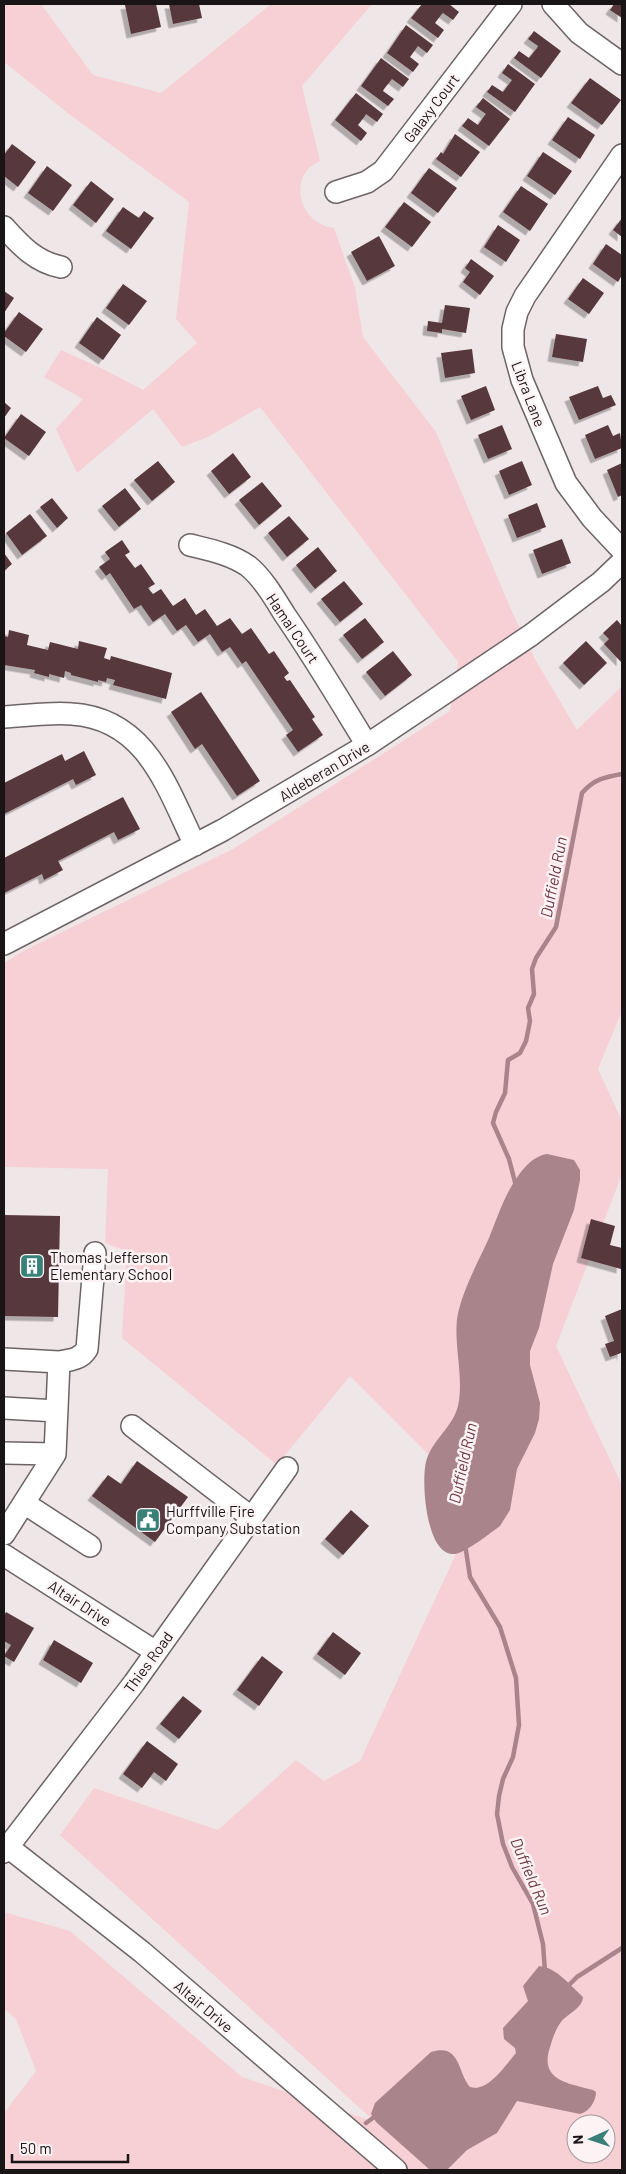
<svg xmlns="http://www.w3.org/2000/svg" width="626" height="2174" font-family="Barlow,sans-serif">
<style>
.green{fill:#f7d0d6;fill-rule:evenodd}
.water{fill:#aa848b}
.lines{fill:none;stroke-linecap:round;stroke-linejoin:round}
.stream{stroke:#aa848b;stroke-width:4.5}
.building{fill:#57373d;filter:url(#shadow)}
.minor-casing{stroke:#6c6465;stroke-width:24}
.minor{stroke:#fff;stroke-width:21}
.labels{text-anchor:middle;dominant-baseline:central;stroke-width:5;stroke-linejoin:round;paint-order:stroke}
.street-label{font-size:15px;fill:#191516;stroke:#fdf3f5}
.poi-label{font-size:15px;fill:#191516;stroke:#fdf3f5;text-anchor:start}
.water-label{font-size:16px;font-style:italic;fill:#6c3642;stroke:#fdf3f5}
</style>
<defs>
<filter id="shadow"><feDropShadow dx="-4.5" dy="4.5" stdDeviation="0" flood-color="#0004"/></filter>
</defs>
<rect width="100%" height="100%" fill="#efe6e7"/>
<!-- green -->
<path class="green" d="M4 4H41L93 75 161 93 271 4H372L302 86 320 161C286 175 299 224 334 228L355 288 363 337 436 432 513 614 535 659 577 730 622 686V1011L598 1069 622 1121V1174L556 1346 622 1485V2170H4V2113L36 2071 16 2019 4 2009V1912L70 1931 242 2077 375 2122 60 1835 94 1788 218 1830 296 1760 324 1781 360 1761 456 1554 429 1455 350 1376 277 1465 122 1338 127 1251 105 1243 108 1169 4 1167V963L25 950 233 849 450 711 458 662 260 407 210 436 182 447 153 409 77 473 56 429 83 399 44 377 61 350 105 370 143 390 197 343 176 319 189 202 69 114 4 62ZM576 2124H606V2154H576Z"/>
<!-- water -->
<path class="water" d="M547 1154 574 1160 580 1170V1180L574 1210 553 1264 539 1328 530 1351V1365L540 1403 539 1419 535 1433 517 1469 510 1510 500 1526C490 1533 467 1552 455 1554 426 1557 421 1482 426 1462 431 1441 453 1427 458 1406 464 1378 454 1347 457 1319 461 1293 478 1262 489 1238 497 1218 505 1194 518 1176 525 1166 534 1156 547 1154Z
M539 1966C556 1967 571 1986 583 1997 582 2009 568 2013 561 2022 555 2030 553 2038 550 2047 539 2081 568 2083 593 2090L596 2092C596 2101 589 2112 580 2114L517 2101 497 2133 467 2150 447 2170H430L376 2122 371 2114 375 2103 431 2052C461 2043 457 2072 470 2087 488 2093 506 2064 516 2053L515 2048 504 2039 503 2028 528 2001 523 1986Z"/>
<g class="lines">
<!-- stream -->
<path class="stream" d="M516 1186 509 1159 493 1123 496 1112 505 1093 508 1060 520 1053 526 1041 530 1021 528 1008 534 994 532 969 536 958 556 927 582 793C594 779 605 777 622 774
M465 1544 470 1577 500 1627 516 1678 519 1725 513 1757 503 1779 499 1796 497 1814 503 1844 512 1867 533 1904 543 1944 545 1972
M565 1989 577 1977 622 1948
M366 2123 377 2115"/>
</g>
<!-- building -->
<path class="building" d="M132 4H156L161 27 131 34 125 5Z
M169 4H199L202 18 173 24Z
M422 4H449L459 12 453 20 443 13 441 15 435 23 444 30 438 38 411 18Z
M614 4H622V18L610 10Z
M406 25 433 45 427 53 418 46 410 57 419 64 413 72 387 53Z
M534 31 561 51 541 78 514 58 519 51 529 58 537 48 538 46 528 39Z
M381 58 409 79 403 87 392 79 384 89 383 91 394 99 388 106 361 86Z
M508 64 535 84 515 112 487 92 492 85 503 92 512 80 502 73Z
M590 78 621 100 602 125 571 103Z
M356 93 383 114 377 122 366 114 365 116 358 125 367 133 361 141 335 120Z
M483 98 510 119 489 146 462 126 468 118 478 125 485 115 486 114 476 107Z
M568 117 595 135 580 159 552 140Z
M455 134 480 152 461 177 436 159 441 152 443 154Z
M12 144 36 162 18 187 4 176V155Z
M543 152 572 171 555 195 527 176Z
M47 166 72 185 53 211 28 193Z
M429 168 457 188 438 213 411 193Z
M91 181 114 199 96 223 73 205Z
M521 186 548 204 530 231 503 212Z
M404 202 431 222 412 247 385 227Z
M123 207 139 218 144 211 154 218 131 249 106 231Z
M622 218V237L613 230Z
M498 225 520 240 506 262 484 247Z
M379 236 395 266 367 281 351 252Z
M606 244 622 255V275L618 282 593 264Z
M471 259 494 276 480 295 463 282 470 272 465 268Z
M583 278 604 293 589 314 568 299Z
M123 284 147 301 129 325 106 308Z
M4 291 14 298 4 313Z
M445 305 470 308 466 333 442 329V333L427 331 428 321 442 323Z
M19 312 43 329 26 352 4 336V333Z
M97 317 121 335 103 360 79 343Z
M556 334 587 339 583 362 552 357Z
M472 349 475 373 445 378 441 353Z
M486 386 495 410 471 420 461 396Z
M598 386 603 398 611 395 616 405 579 420 569 397Z
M4 402 11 408 4 418Z
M21 414 46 432 29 456 4 438Z
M502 425 512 449 488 459 478 435Z
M608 425 613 436 620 433 622 448 595 459 585 435Z
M233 453 251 477 229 494 211 471Z
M158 461 175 482 152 501 134 480Z
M522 461 532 485 509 495 499 471Z
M622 463V495L618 497 607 470Z
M262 482 282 506 259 525 239 500Z
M125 488 141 509 119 527 102 506Z
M52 498 68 518 57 528 40 507Z
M537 503 546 527 517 538 508 515Z
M30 514 47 536 22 555 6 533Z
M289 516 309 539 287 557 268 533Z
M562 539 571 563 542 574 533 550Z
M122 540 130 552 125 555 135 568 141 564 155 584 148 588 153 594 161 589 173 606 185 598 196 615 205 609 217 626 230 618 242 634 251 628 269 654 274 651 276 654 289 673 284 677 287 681 290 680 315 717 312 719 323 735 298 752 286 735 293 730 246 661 242 664 230 647 222 652 210 634 198 642 186 625 177 631 165 614 153 622 141 605 134 609 110 573 106 576 99 567 110 559 105 552Z
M318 547 337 571 315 589 296 565Z
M4 553 12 564 4 571Z
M344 581 363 604 340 622 321 599Z
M365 618 384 642 362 659 343 635Z
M617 620 622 626 621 662 604 644 609 639 603 633Z
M9 630 29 635 27 645 48 650 50 642 78 649 79 641 107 648 104 658 110 660 111 656 172 673 166 699 113 685 115 680 107 678 106 682 98 680V682L71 675V673L65 671 64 678 49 674V677L34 673 35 670 4 665V636L8 637Z
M586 641 607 663 584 685 563 663Z
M393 651 412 675 385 696 366 672Z
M201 692 260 781 237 796 202 744 195 749 171 712Z
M84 751 96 775 76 785 73 779 4 814V783L62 754 65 761Z
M123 797 140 829 118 840 114 832 58 861 63 870 44 880 42 874 4 893V858Z
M4 1215 60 1216 58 1317 4 1316Z
M591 1219 615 1226 610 1245 622 1248 621 1269 581 1258Z
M622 1309V1357L621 1353 610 1357 605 1344 614 1341 605 1316Z
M137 1461 188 1497 155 1542 92 1496 108 1475 121 1484Z
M351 1510 369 1526 343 1555 325 1539Z
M6 1612 34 1628 14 1662 4 1656 11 1645 4 1641V1616Z
M333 1632 361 1653 345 1675 317 1654Z
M54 1640 93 1663 81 1683 43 1660Z
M262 1656 283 1672 259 1706 237 1690Z
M183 1696 202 1711 179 1739 160 1724Z
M147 1741 178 1764 166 1781 154 1772 142 1788 123 1774Z"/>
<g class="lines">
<defs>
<path id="minor" d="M553 4 579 33 622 64
M622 155 525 296 517 312 513 329V347L522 380 566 483 592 518 622 550
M336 192 367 182 383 171 511 4
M4 227C21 246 36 262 61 267
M190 545C210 550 231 554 248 566 263 578 275 599 285 615 314 657 340 701 367 745
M4 717C27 716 50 712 72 714 147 719 167 788 195 845
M4 944 223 830 367 745 531 635 601 582 622 562
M4 1359 59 1362 55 1454 4 1534
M59 1362C71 1360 81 1359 87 1349L95 1253
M4 1408 57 1411
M132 1426 252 1518
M4 1453 55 1454
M24 1503 90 1546
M4 1555 156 1652
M8 1847 142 1952 396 2170
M4 1852 134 1683 287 1468"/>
</defs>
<!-- minor casing -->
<use href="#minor" class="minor-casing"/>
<!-- minor -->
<use href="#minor" class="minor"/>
</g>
<!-- icons -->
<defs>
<symbol id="building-square" viewBox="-11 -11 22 22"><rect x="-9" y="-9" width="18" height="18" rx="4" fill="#398079" stroke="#fdf3f5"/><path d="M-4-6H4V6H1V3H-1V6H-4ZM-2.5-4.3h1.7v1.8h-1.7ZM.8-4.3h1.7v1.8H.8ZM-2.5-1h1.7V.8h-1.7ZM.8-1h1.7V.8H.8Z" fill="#fff"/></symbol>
<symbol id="civic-square" viewBox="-11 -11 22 22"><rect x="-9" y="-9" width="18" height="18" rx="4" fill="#398079" stroke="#fdf3f5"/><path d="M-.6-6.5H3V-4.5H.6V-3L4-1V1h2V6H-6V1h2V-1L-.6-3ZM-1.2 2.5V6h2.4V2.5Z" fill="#fff"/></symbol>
</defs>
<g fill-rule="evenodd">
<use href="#building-square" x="18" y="1252" width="28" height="28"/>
<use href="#civic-square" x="134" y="1506" width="28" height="28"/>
</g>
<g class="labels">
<!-- street labels -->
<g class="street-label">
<text transform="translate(431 108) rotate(-53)">Galaxy Court</text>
<text transform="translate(529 394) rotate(69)">Libra Lane</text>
<text transform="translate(293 628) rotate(56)">Hamal Court</text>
<text transform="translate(324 771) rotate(-31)">Aldeberan Drive</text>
<text transform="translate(80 1603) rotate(33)">Altair Drive</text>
<text transform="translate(148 1662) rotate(-54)">Thies Road</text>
<text transform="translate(204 2006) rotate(40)">Altair Drive</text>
</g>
<!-- poi labels -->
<g class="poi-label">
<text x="50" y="1257">Thomas Jefferson<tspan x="50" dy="17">Elementary School</tspan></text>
<text x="166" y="1511">Hurffville Fire<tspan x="166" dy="17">Company Substation</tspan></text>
</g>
<!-- water labels -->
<g class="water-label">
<text transform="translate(553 877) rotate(-79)">Duffield Run</text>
<text transform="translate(462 1463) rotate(-78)">Duffield Run</text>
<text transform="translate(532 1876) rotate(67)">Duffield Run</text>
</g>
</g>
<!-- border -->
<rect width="626" height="2174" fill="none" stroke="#191516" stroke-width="10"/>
<!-- north arrow -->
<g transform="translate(591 2139) rotate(267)"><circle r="24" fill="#fdf3f5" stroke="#a29a9c"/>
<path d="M0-4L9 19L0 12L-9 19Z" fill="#398079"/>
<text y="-8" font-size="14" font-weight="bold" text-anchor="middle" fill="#191516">N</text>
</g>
<!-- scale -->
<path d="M12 2154v8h116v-8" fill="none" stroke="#191516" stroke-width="2.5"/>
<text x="20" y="2154" font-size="15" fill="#191516" stroke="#fdf3f5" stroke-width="4" paint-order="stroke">50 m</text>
</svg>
